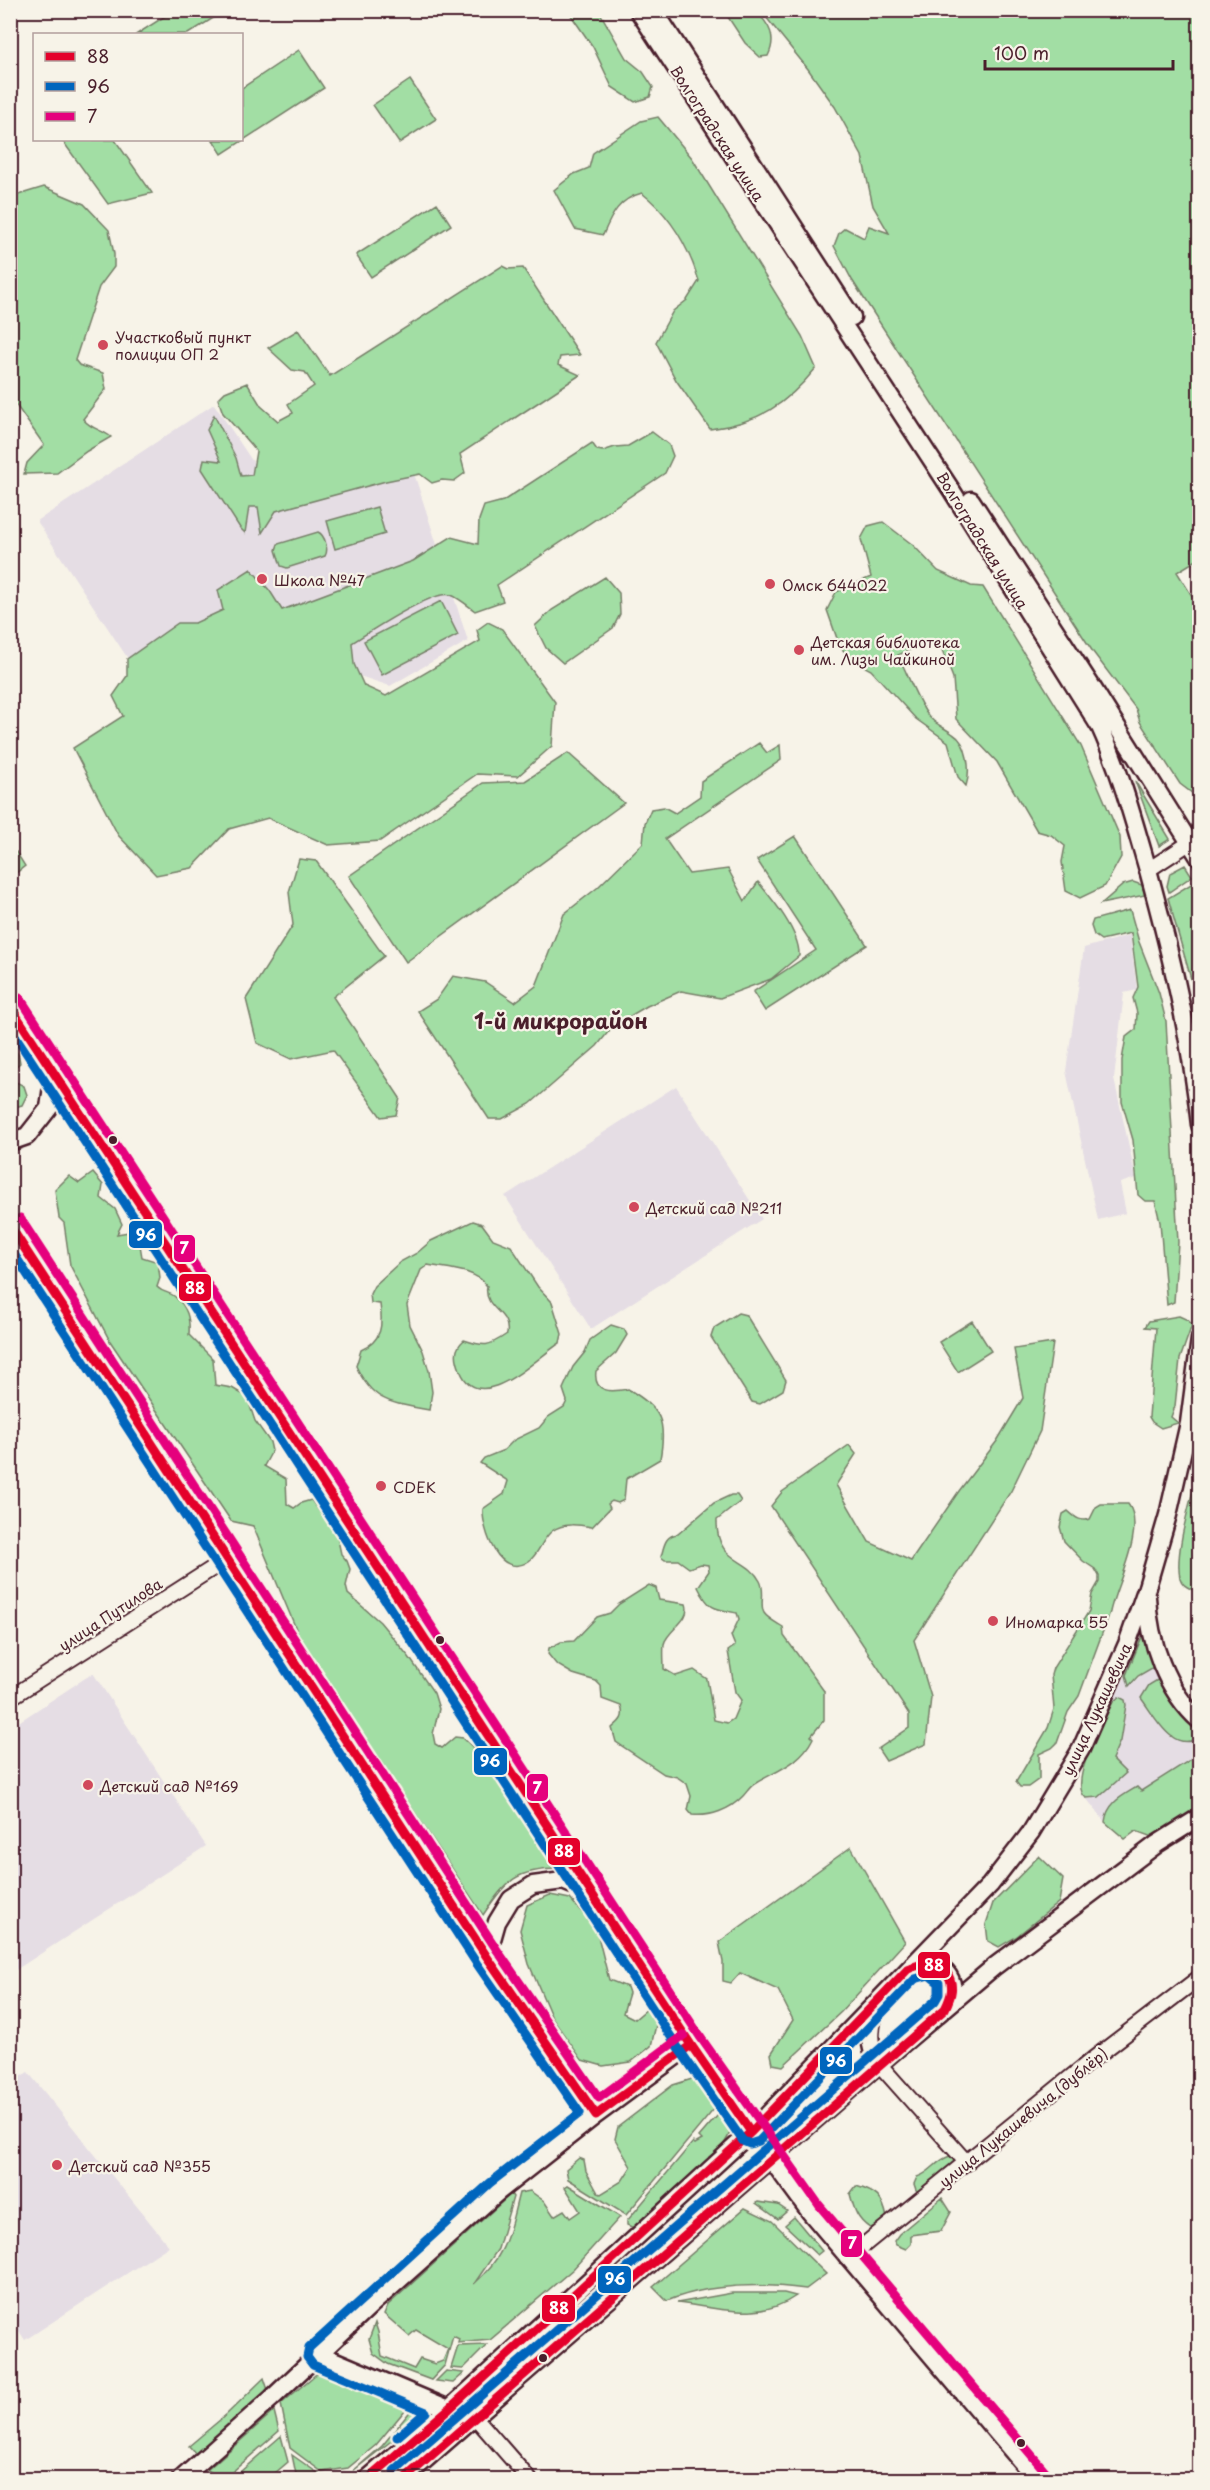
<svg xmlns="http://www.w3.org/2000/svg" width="1210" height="2490" font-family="'Playpen Sans',sans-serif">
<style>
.built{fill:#e5dde4}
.green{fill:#a2dea4;stroke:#767e68;stroke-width:1.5}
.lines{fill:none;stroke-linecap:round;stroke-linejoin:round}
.minor-casing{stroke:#4a1f2b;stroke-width:18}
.major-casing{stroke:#4a1f2b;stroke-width:21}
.minor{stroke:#f7f3e8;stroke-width:14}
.major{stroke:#f7f3e8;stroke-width:16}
.bus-1-casing{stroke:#f7f3e8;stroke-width:14}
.bus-2-casing{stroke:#f7f3e8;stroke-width:14}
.bus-3-casing{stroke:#f7f3e8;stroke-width:14}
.bus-1{stroke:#e4002b;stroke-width:9}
.bus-2{stroke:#0065bd;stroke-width:9}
.bus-3{stroke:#e5007d;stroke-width:9}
.poi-dot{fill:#d1495b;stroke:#f7f3e8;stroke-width:2}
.bus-dot{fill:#4a1f2b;stroke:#f7f3e8;stroke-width:2}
.labels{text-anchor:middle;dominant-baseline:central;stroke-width:4.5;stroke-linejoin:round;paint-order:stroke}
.street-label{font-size:15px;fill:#4a1f2b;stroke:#f7f3e8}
.poi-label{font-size:15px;fill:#4a1f2b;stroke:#f7f3e8;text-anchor:start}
.district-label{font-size:21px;font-weight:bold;fill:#4a1f2b;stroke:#f7f3e8}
.line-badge{stroke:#f7f3e8;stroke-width:2}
.badge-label{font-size:16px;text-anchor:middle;font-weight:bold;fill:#fff}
</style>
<rect width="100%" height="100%" fill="#f7f3e8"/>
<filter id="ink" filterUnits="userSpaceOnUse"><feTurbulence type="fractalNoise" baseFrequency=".0167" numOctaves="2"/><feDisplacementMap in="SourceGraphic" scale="12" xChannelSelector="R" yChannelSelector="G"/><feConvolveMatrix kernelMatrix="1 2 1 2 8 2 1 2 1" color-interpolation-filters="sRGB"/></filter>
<g filter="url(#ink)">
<!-- built -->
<path class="built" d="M214 404 271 489 409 458 468 641 390 686 240 637 152 695 37 521Z
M1130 935 1137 990 1124 993 1114 1079 1136 1178 1120 1183 1126 1213 1098 1220 1066 1071 1084 948Z
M676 1086 762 1219 591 1329 505 1196Z
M1159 1664 1199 1727V1754L1106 1815 1105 1822 1086 1798 1092 1799 1120 1741 1119 1698 1113 1702 1126 1675 1129 1686 1148 1669Z
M93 1673 206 1846 11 1973V1727Z
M28 2072 169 2246 25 2340 11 2319 10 2083Z"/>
<!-- green -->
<path class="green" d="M173 11H211L215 17 188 34H137Z
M568 11H599L626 58 643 72 653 87 650 97 635 102 612 87 593 47Z
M724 11H755C770 24 777 38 768 56L760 57 745 43Z
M761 11H1199L1200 558 1177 572 1199 607V795L1192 793 1180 784 1140 722 1136 709 1093 652 852 280 834 246 839 233 845 228 864 238 869 226 889 233 873 206 862 156 835 107 808 69Z
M299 50 324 88 222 154 213 140H242V88Z
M410 80 436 119 399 143 373 105Z
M658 117 692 158 802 336 816 368C786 405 758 423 710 429L676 380 656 342 673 311 687 300 699 281C688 245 671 216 642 193 619 199 612 214 603 235L575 229 554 190 574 174 589 168 593 153 641 121Z
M62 140H115L152 193 108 204Z
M44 187 84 204 109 230 114 254V267L99 287 75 360 79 365 103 373 106 389 83 419C92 430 101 429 111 437L87 451 57 473 24 474 27 463 44 445 11 398V202L15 196Z
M437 203 451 225 371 277 356 255Z
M502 266 508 269 523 268 580 355 560 357 558 365 580 375 460 454 465 473 454 481 442 480 432 483 420 474 386 481 276 511 262 533 258 507H249L245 533 240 528 202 469 204 459 221 461 207 430 214 415 236 458 241 476 252 475 256 451 223 413 218 399 225 392 247 383 261 406 278 421 293 413 288 404 314 386 305 372 292 370 268 348 298 330 330 376Z
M652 432 669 445 673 456 665 473 497 585 503 601 475 611C468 606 459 598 451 595 433 589 369 632 352 643L354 664 364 686 386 696 480 641 477 630 488 622 502 629 555 702 552 746 518 776 477 774 380 841 328 845 268 818 229 829 192 868 156 875 118 835 73 748 123 716 113 696 127 676V659L178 623H195L223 610 218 590 251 569 270 591 282 610 413 561 451 537 478 544 479 520 484 506 503 501 592 443 597 450 603 451 615 447 628 446Z
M377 507 385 534 335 549 327 521Z
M883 522 913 545 938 571 971 586 983 587 1081 746 1120 837 1121 857 1105 886 1080 898 1066 891 1062 862 1065 846 1051 835 1037 831 997 762 956 719 953 678 939 642H928L898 655C907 673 914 693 925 711 932 723 942 726 953 734 968 743 971 771 966 786L958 777 948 742 916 719 871 670 854 661 840 647 827 610 836 592 871 577 861 539 868 526Z
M318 532C325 535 329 550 325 556L287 568 281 566 276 550 278 544Z
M605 577 619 593 620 614 613 628 563 663 546 648 535 626 552 610Z
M441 601 458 635 382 675 364 641Z
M759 743 767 753 780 745 781 760 665 839 689 874 728 869 745 901 758 882C773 900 800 932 799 956L771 979 720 998 681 991 647 1006 613 1026 597 1046 530 1104 502 1119H489L418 1011 437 999 453 976 485 982 515 1002 536 986 564 914 597 888 643 843 645 823 651 809 664 807 675 813 700 796 701 781Z
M568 753 624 803 406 962 349 876 483 783 525 781Z
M1135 781 1170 839 1159 846Z
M795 836 867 945 765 1011 753 992 816 950 757 860Z
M16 852 25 866 11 877V854Z
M299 859 316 861 384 956 333 997 400 1098 396 1115 381 1117 333 1050 291 1059 257 1043 246 999 293 925 289 892Z
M1185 865 1192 876 1169 892 1167 886 1170 873Z
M1196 881H1200L1199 1020 1195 993 1168 898Z
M1133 882 1142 885 1145 895 1101 904 1123 885Z
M1130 910 1139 942 1159 993 1166 1021 1178 1242 1174 1302 1167 1305 1160 1222 1155 1201H1145L1138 1195 1133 1140 1122 1102V1060L1126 1037 1136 1029 1137 1013 1133 998 1138 987 1131 933 1101 940 1094 935 1091 926 1093 920Z
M10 1037 18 1051 20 1063 11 1070Z
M10 1079 24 1086 27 1095 22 1105 11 1108Z
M93 1173 103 1185 101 1198 115 1209 122 1224 117 1234 134 1231 139 1239 142 1257 158 1262 160 1278 157 1287C163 1293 169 1292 174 1296 188 1307 190 1319 189 1335L213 1359 215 1385 232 1388 247 1397 255 1421 270 1442 272 1451 264 1466 286 1479 287 1504 294 1508 301 1503 311 1500 337 1535 341 1554 347 1561 350 1569 346 1586 348 1594 380 1622 409 1657 434 1693 439 1709 433 1734 435 1744 442 1748 455 1737 463 1738 485 1759 560 1869C516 1869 507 1880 483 1915L302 1643 253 1526 231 1521 110 1341 70 1265 64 1223 59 1218 55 1190 69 1176 79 1183Z
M473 1221 482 1224 493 1239 511 1246 538 1287 552 1302 562 1334 560 1343C537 1357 479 1419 460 1370 455 1357 454 1349 464 1340 485 1347 488 1347 507 1334 511 1311 483 1310 487 1286 475 1269 447 1269 428 1265L421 1270 407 1305 410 1325 423 1351 429 1371 432 1392 429 1410C392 1403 373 1403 356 1366L361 1350C382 1341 383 1325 380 1304L371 1303 370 1294 374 1286 400 1262 417 1253 431 1241Z
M738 1313 746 1315 786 1380 783 1390 760 1404 752 1402 711 1337 714 1328Z
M1179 1316 1188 1320 1192 1325 1180 1359 1175 1406 1171 1417 1178 1423 1161 1428 1152 1422 1149 1417 1156 1328 1145 1327 1149 1321Z
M972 1321 991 1351 958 1372 939 1342Z
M611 1325 624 1329 627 1335 616 1353 596 1371C593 1394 612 1392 628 1389 661 1409 667 1420 660 1459L626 1479 624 1500 618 1503 612 1501 608 1504 610 1508 592 1527C580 1525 563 1522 552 1531 542 1539 539 1554 529 1561 499 1581 482 1529 483 1509L504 1494 508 1481 480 1463 484 1458 504 1450 514 1440 539 1428 548 1417 564 1407 567 1401 563 1389 573 1367 585 1352 590 1340Z
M1053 1343 1040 1431 1011 1491 914 1640 931 1697 926 1744 886 1761 878 1749 909 1728V1714L771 1506 782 1492 849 1445 856 1454 836 1485 869 1542 911 1561 959 1491 997 1441 1023 1398 1014 1349Z
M1199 1466V1585L1193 1590C1187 1587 1182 1585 1180 1578 1174 1550 1193 1495 1199 1466Z
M731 1495H737L741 1501 717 1520C716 1564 747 1556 760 1581 766 1592 759 1604 764 1613 768 1619 777 1623 783 1627L784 1636 824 1691V1720L811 1736 813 1738C801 1763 778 1770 756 1783 750 1786 747 1792 743 1796 730 1810 710 1817 692 1815L688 1810 691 1796 687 1784 677 1777 664 1774 616 1742 612 1728C620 1721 625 1718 621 1706L602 1699 601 1686 596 1681 573 1674 556 1664 548 1654 549 1648 561 1642 574 1641 597 1617 610 1613 619 1604 649 1585 656 1588 659 1600 686 1604C692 1620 667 1630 664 1644 663 1652 664 1661 664 1669L676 1676 694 1670 707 1679 714 1720 727 1723 733 1719 741 1700 735 1692 728 1651 735 1646 731 1636 739 1619 737 1613C713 1609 709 1609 698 1587L709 1571 708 1565 701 1564 689 1568 678 1560H665L661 1557C664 1546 665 1535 678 1534L714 1503Z
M1101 1504H1128C1147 1528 1115 1586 1110 1612L1079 1696 1068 1712 1057 1743 1052 1748 1039 1754V1779L1028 1787H1020L1016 1782 1048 1728 1054 1709 1051 1675 1053 1668 1089 1611 1092 1594 1099 1582V1576L1095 1569 1083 1561 1064 1541 1060 1527 1063 1514 1068 1511C1076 1518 1080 1522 1090 1519L1096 1507Z
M1146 1627 1159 1664 1138 1676 1129 1686 1126 1675Z
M1159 1679 1199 1727V1738C1172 1753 1156 1718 1141 1698L1149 1685Z
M1119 1697 1125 1700 1126 1705 1120 1741 1112 1759 1126 1773 1099 1797 1086 1798C1067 1783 1104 1721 1113 1702Z
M1199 1754V1809L1152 1837 1136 1831 1125 1839 1105 1822C1107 1803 1122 1796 1137 1787L1141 1791Z
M851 1847 905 1942 841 2012 783 2066 773 2064 771 2054 793 2020 778 1990 740 1973 731 1983 723 1981V1962L719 1942Z
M1039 1856 1063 1879 1059 1902 1016 1937 999 1947 988 1941 986 1924 993 1903Z
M550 1895 570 1899 596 1928 609 1980 627 1987 629 1993 623 2013 635 2019 647 2009 656 2025 651 2046 631 2062 603 2066 582 2060 552 2018 529 1964 520 1930 527 1905Z
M692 2079C702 2080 715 2092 720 2102L626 2215 568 2179 566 2169 579 2158 584 2160 586 2171 598 2193 601 2194 622 2181 631 2167 615 2139 618 2127 673 2085Z
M725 2107C735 2130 730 2138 715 2155L713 2154 709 2157 710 2159 636 2229 627 2225V2221L693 2142 695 2144 702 2140 699 2137Z
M950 2156 957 2158V2164L922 2193 916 2190 914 2184 917 2177C931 2173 936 2160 950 2156Z
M568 2185 620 2217 573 2269 490 2340 458 2343 459 2339 453 2336 445 2365 431 2380 388 2364 373 2353 369 2339 375 2323 378 2332 382 2356 414 2369 420 2359 435 2364 443 2361 448 2349 416 2330 409 2336 384 2314 388 2305 511 2194 513 2197 498 2249 474 2284C508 2253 508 2235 519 2193L530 2191 544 2201 554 2216 564 2210 570 2218 580 2211 565 2187Z
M856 2186C876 2192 883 2197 887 2218L880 2225 870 2228C857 2220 854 2209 850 2194Z
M942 2198 951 2212 941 2231 911 2235V2244L906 2249 896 2245 894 2241 899 2234Z
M758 2202 778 2205 787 2211 778 2219 756 2203Z
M745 2208 772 2221 826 2274 806 2289C759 2283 711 2283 667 2301L653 2287Z
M794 2217 822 2251 817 2255 785 2225Z
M732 2293H784L796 2296C759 2322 719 2308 677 2303Z
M487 2345 463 2369 451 2368 458 2346Z
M326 2369C352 2374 389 2388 410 2404L376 2445 348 2468 322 2472 290 2448 281 2404 315 2375Z
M446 2371 464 2373 453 2383 436 2381Z
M264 2378 268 2390 196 2454 189 2446 227 2414Z
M413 2408 417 2410 418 2420 353 2471 382 2446Z
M274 2411 279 2431 224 2479 207 2470Z
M281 2436 288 2462 268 2479H232Z
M292 2455 319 2474 312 2479H297Z"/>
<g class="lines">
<defs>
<path id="minor" d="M1148 870 1200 836
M10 1698 227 1559
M879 2064 967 2163
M848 2258 1093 2059 1200 1977
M475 2417 530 2480"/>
<path id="major" d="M638 10 952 491 1100 727C1121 773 1134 822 1148 870 1171 954 1191 1038 1200 1125
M654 10 852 317
M971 500 1094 690 1200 859
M10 1005 691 2045 751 2132 810 2212 1037 2480
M10 1142 27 1136 49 1108 54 1072
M10 1225 487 1957 596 2115
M1147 1597C1149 1641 1166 1691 1200 1721
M487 1957 497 1922 511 1899 533 1885 563 1881 592 1893
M911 1967C937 1952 965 1982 947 2006
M878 2004C869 2023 866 2046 879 2064
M319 2354 449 2409 454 2415
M180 2480 272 2398 371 2305 498 2192 596 2115 691 2045
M366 2480 449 2409 751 2132 990 1885 1031 1832 1081 1749 1127 1644 1147 1587 1168 1515 1189 1423 1200 1339
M402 2480 879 2064 995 1966 1157 1844 1200 1817"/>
</defs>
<!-- minor casing -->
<use href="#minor" class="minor-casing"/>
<!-- major casing -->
<use href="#major" class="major-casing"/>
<!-- minor -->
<use href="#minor" class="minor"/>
<!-- major -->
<use href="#major" class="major"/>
<defs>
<path id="bus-1" d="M10 1006 691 2045 751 2132
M10 1226 487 1957 596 2115 691 2045
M367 2480 449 2409 751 2132 908 1969C922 1963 933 1961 946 1971 955 1985 952 1995 945 2009L403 2480"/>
<path id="bus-2" d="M10 1028 681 2052 743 2141 750 2144 759 2141 915 1979 929 1975 939 1983V1994L935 2001 394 2471
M10 1248 477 1964 580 2113 490 2183 309 2348 307 2357 313 2365 426 2412 397 2437"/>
<path id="bus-3" d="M20 998 701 2038 819 2205 1046 2472
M20 1218 497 1950 599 2098 684 2035"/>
</defs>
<!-- bus-1 casing -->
<use href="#bus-1" class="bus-1-casing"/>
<!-- bus-2 casing -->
<use href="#bus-2" class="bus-2-casing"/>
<!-- bus-3 casing -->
<use href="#bus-3" class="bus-3-casing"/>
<!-- bus-1 -->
<use href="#bus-1" class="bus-1"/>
<!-- bus-2 -->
<use href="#bus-2" class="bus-2"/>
<!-- bus-3 -->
<use href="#bus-3" class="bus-3"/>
</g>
</g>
<!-- markers -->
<g class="poi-dot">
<circle cx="103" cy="345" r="6"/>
<circle cx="262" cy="579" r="6"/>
<circle cx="770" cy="584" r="6"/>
<circle cx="799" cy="650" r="6"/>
<circle cx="634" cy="1207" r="6"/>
<circle cx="381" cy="1486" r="6"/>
<circle cx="993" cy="1621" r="6"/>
<circle cx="88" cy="1785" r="6"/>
<circle cx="57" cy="2165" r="6"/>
</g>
<g class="bus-dot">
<circle cx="113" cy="1140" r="5"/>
<circle cx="440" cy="1640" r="5"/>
<circle cx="543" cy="2358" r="5"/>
<circle cx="1021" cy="2443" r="5"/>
</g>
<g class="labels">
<!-- street labels -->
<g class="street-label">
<text transform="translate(718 133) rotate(57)">Волгоградская улица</text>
<text transform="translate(983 540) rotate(58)">Волгоградская улица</text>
<text transform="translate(110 1614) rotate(-33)">улица Путилова</text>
<text transform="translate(1096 1709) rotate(-65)">улица Лукашевича</text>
<text transform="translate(1023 2117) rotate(-39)">улица Лукашевича (дублёр)</text>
</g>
<!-- poi labels -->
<g class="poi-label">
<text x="115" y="336">Участковый пункт<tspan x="115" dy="17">полиции ОП 2</tspan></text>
<text x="274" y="579">Школа №47</text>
<text x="782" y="584">Омск 644022</text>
<text x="811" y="641">Детская библиотека<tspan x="811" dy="17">им. Лизы Чайкиной</tspan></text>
<text x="646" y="1207">Детский сад №211</text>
<text x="393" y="1486">CDEK</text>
<text x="1005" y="1621">Иномарка 55</text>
<text x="100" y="1785">Детский сад №169</text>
<text x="69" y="2165">Детский сад №355</text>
</g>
<!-- district labels -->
<g class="district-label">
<text x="561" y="1020">1-й микрорайон</text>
</g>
</g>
<g class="line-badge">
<rect x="128" y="1220" width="35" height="29" rx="6" fill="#0065bd"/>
<rect x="173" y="1234" width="23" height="29" rx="6" fill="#e5007d"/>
<rect x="178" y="1273" width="34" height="29" rx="6" fill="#e4002b"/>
<rect x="473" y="1747" width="35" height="29" rx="6" fill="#0065bd"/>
<rect x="526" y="1773" width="23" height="29" rx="6" fill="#e5007d"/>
<rect x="547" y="1837" width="34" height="29" rx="6" fill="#e4002b"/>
<rect x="917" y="1951" width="34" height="28" rx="6" fill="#e4002b"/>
<rect x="819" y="2046" width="34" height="29" rx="6" fill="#0065bd"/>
<rect x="840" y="2229" width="23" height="29" rx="6" fill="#e5007d"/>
<rect x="597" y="2265" width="35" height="29" rx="6" fill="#0065bd"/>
<rect x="541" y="2294" width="35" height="29" rx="6" fill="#e4002b"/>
</g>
<g class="badge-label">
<text x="146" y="1241">96</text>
<text x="184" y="1254">7</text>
<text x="195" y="1294">88</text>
<text x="490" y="1767">96</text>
<text x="537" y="1794">7</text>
<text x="564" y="1857">88</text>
<text x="934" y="1971">88</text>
<text x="836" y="2067">96</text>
<text x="852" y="2249">7</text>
<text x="615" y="2285">96</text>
<text x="559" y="2314">88</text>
</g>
<!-- margin -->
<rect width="1210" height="2490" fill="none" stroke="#f7f3e8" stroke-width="36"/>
<rect x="18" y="18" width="1174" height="2454" fill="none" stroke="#4a1f2b" stroke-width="2" filter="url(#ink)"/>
<!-- legend -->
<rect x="33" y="33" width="210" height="108" fill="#f7f3e8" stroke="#b29e9c" stroke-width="1.5"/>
<rect x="45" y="52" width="30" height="9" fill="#e4002b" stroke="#b29e9c" stroke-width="1.5"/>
<text x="87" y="63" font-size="18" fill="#4a1f2b">88</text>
<rect x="45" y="82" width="30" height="9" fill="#0065bd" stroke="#b29e9c" stroke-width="1.5"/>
<text x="87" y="93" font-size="18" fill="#4a1f2b">96</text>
<rect x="45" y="112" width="30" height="9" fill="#e5007d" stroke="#b29e9c" stroke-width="1.5"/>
<text x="87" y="123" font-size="18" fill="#4a1f2b">7</text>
<!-- scale -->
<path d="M985 60v9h188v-9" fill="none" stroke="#4a1f2b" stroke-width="3"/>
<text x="994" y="60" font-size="18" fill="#4a1f2b" stroke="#f7f3e8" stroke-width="4.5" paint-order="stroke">100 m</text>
</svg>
